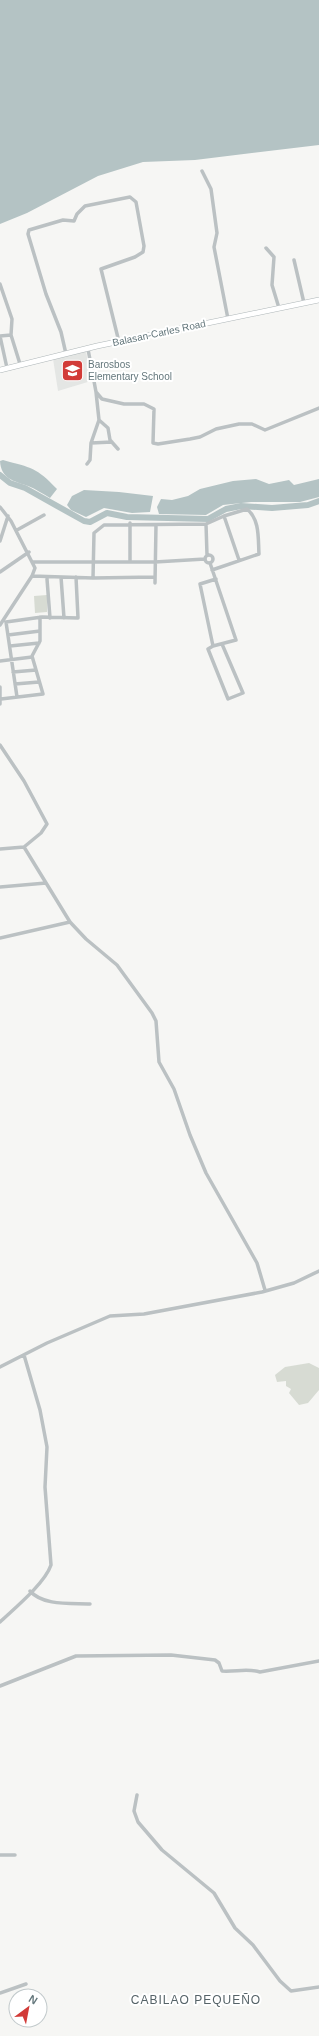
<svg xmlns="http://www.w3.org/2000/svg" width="319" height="2036" font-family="Helvetica,sans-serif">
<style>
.built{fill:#e4e6e4}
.green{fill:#d7dbd3}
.water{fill:#b4c3c4}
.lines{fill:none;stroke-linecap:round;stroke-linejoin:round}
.river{stroke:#b4c3c4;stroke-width:6}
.secondary-casing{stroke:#aeb6b8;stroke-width:6}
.street{stroke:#bbc1c3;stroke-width:3.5}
.secondary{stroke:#fff;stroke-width:5}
.labels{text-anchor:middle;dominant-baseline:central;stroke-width:4;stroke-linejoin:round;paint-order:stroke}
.street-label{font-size:10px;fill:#64777c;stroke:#fff}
.poi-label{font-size:10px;fill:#64777c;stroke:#fff;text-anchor:start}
.quarter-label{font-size:12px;letter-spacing:1px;fill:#566368;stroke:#fff}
</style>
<rect width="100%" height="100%" fill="#f6f6f4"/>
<!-- built -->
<path class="built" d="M86 351 91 381 58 391 53 359Z"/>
<!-- green -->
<path class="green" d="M47 595V612L35 613 34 596Z
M309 1363 319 1368V1390L308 1403 299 1405 289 1393 291 1389 286 1386V1381L277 1382 275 1375 285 1367Z"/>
<!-- water -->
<path class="water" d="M0 0H319V145L195 160 143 162 98 176 27 213 0 224Z
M3 460C32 468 36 467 57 489L50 498C43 494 36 489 28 486 14 481 1 479 0 461Z
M256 479 269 484 289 480 294 485 319 479V497L300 502H251L223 505 206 515 159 514 157 507 161 499 172 500 188 496 200 489 233 481Z
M84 490 119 492 153 496 150 512 132 513 104 508 86 517 71 510 67 505 72 496Z"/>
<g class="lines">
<!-- river -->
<path class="river" d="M0 475 10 483 25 488 84 521 90 522 107 513 127 517 208 519 226 509 241 506 272 508 308 505 319 501"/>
<defs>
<path id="secondary" d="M0 370 97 346 319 300"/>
</defs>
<!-- secondary casing -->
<use href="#secondary" class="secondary-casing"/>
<!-- street -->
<path class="street" d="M202 171 211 189 217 233 214 247 228 319
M266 248 274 257 272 285 279 308
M294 260 304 303
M0 284 12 319 11 335
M88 349 96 392 102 399 124 404H144L154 409 153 443 158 444 190 439 200 437 216 429 239 424H252L265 430 319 408
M66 354 61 332 46 294 28 234 29 230 63 220 74 221 77 214 85 206 130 197 136 202 144 246 143 252 135 257 101 269 119 342
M7 368 0 336 11 335 20 364
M99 420 108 428 110 440 118 449
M91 443 112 442
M87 464 90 460 91 443 99 420 96 392
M0 507 11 521 35 568 32 576 0 625
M130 523V562
M206 524 207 555
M17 530 44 515
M0 541 8 516
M205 559a4 4 0 1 1 8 0a4 4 0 1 1-8 0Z
M33 562H155L205 559
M210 563 236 640 213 646 200 584 216 579
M212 570 259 554C258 538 260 520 247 509L224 516
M0 572 29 552
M32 576 93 578
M61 577 64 618
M155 577 93 578 94 533 104 525 206 524 224 516 239 560
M47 579 50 618
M155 583 156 525
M8 635 40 631
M10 646 39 643
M213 646 208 649 228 699 243 693 222 644
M0 661 32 657
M13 672 36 670
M15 684 39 682
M0 687V704
M17 697 6 622 42 617 78 618 76 577
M1 699 43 694 32 656 40 641V617
M0 745 24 781 47 824 41 833 24 847
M0 849 24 847 70 922 86 939 117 965 152 1013 156 1021 159 1062 174 1089 190 1135 206 1173 257 1263 265 1290
M0 887 46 883
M0 938 70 922
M0 1367 47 1343 110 1316 144 1314 262 1292 294 1283 319 1271
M30 1591C43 1606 71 1603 90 1604
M0 1622C15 1608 45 1583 51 1565L45 1487 47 1447 40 1410 24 1355
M0 1686 76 1656 171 1655 215 1660 219 1663 222 1671C235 1672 248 1668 260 1672L319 1661
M137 1795 134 1811 138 1822 162 1850 214 1893 235 1928 253 1945 280 1981 291 1991 319 1987
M0 1855H15
M0 1993 26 1984"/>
<!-- secondary -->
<use href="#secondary" class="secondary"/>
</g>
<!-- icons -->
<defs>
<symbol id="school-square" viewBox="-11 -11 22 22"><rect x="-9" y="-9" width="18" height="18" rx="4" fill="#d23b38" stroke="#fff"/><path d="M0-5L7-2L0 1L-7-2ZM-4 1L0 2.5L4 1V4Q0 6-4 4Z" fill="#fff"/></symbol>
</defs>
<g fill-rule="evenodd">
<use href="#school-square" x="60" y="358" width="25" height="25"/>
</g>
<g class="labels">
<!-- street labels -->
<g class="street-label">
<text transform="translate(159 333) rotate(-12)">Balasan-Carles Road</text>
</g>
<!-- poi labels -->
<g class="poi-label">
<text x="88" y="364">Barosbos<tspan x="88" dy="12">Elementary School</tspan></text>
</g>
<!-- quarter labels -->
<g class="quarter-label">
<text x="196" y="2000">CABILAO PEQUEÑO</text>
</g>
</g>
<!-- north arrow -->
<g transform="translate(28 2008) rotate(32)"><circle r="19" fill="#ffffff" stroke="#c1c9cb"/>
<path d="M0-3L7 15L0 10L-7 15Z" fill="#d23b38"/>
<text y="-6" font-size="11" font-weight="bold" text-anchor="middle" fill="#64777c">N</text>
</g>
</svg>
